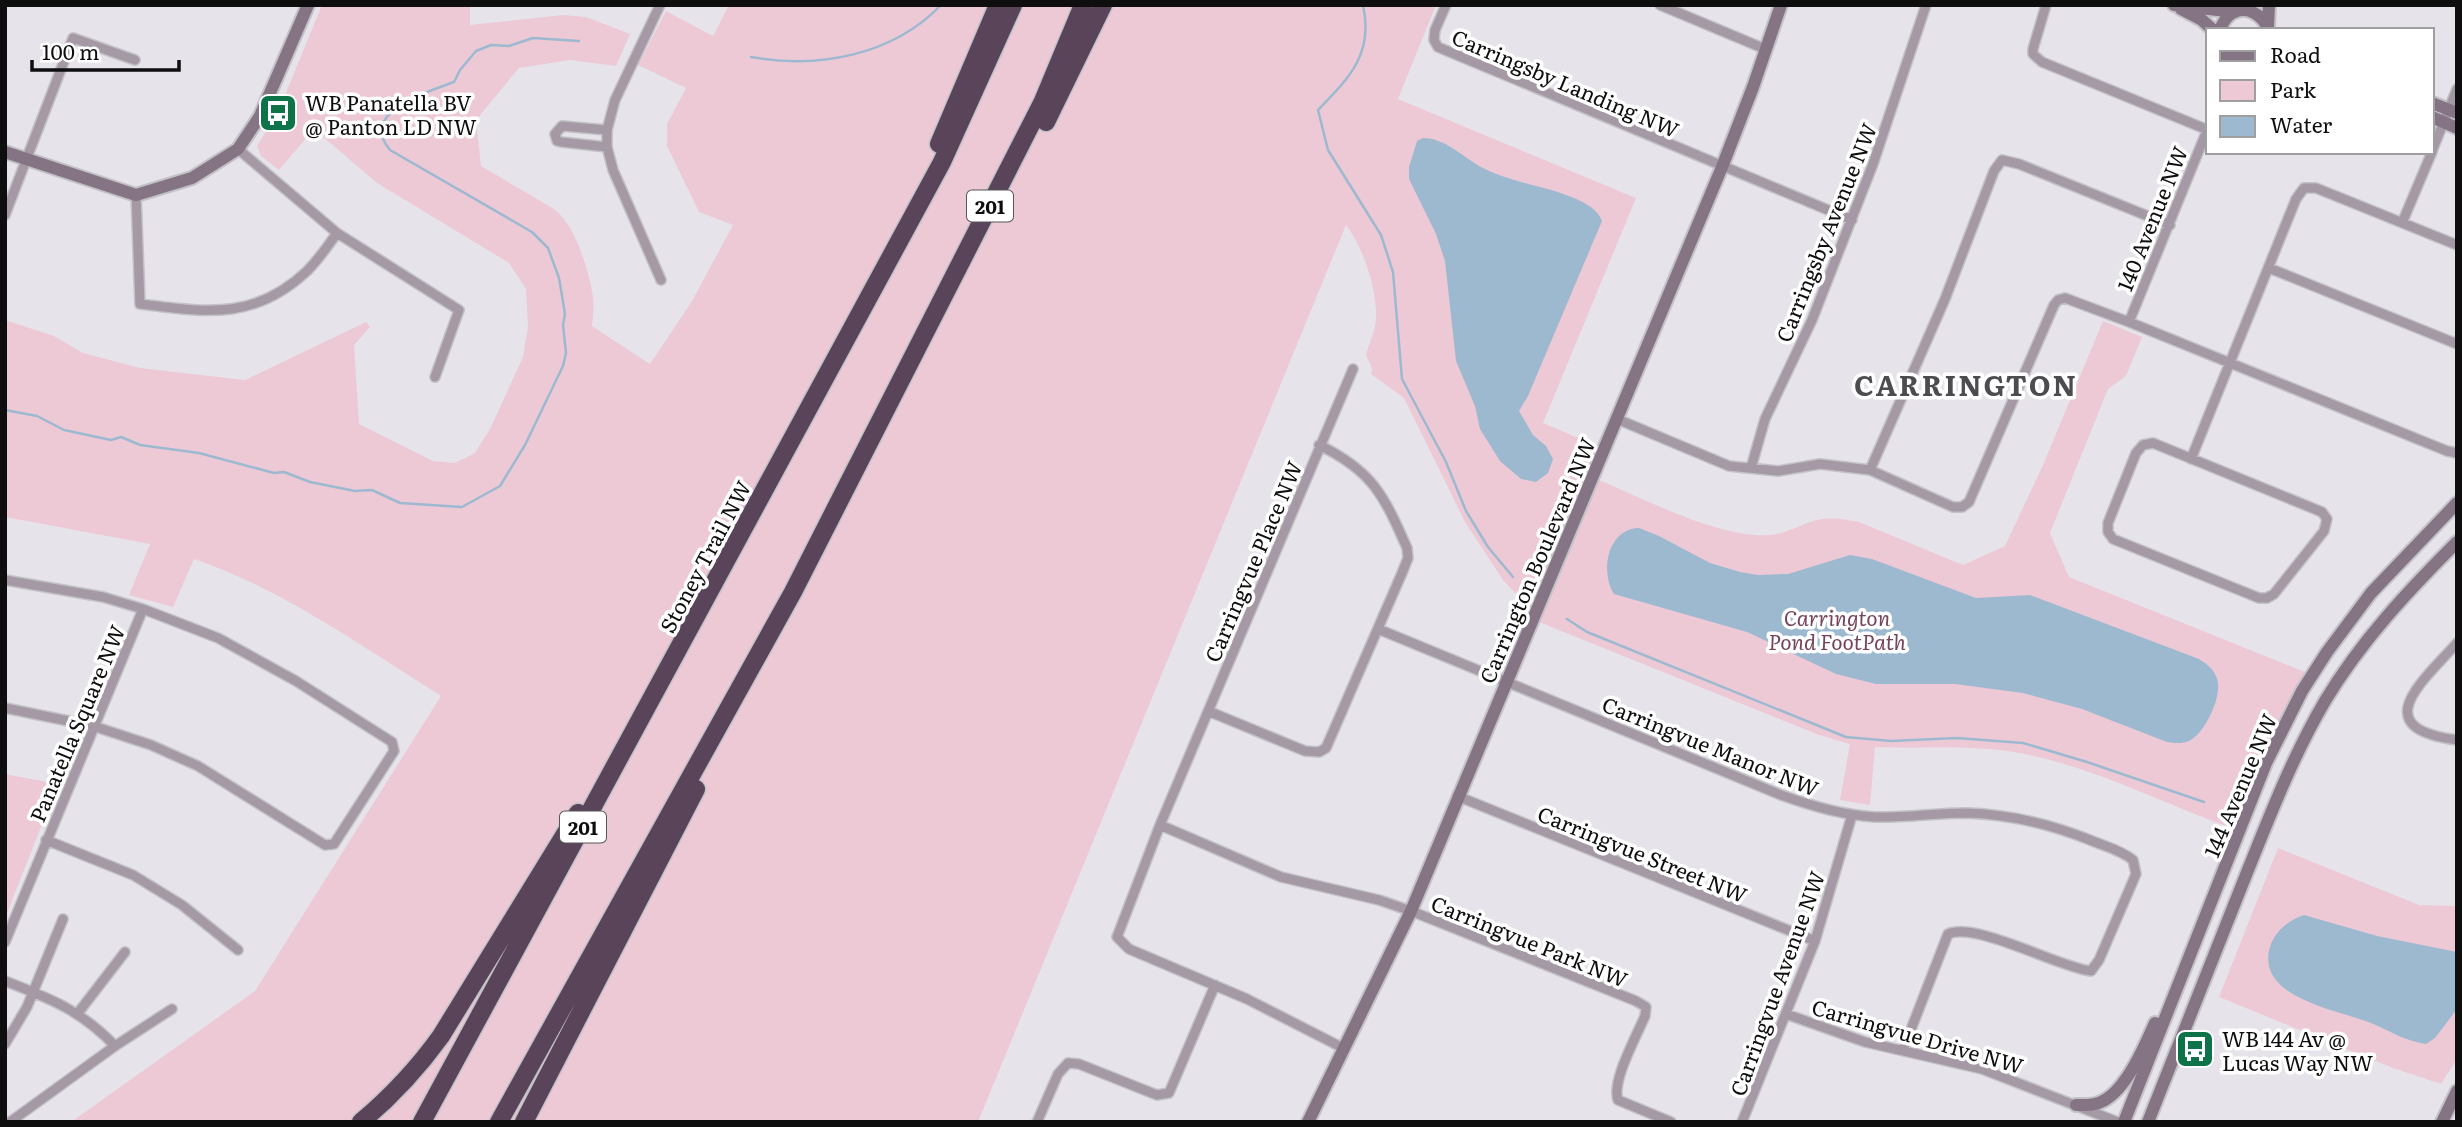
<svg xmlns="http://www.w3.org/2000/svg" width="2462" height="1127" font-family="Literata,serif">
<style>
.green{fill:#edc9d6}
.water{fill:#9cb9d0}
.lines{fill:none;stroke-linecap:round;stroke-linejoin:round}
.stream{stroke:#9cb9d0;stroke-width:2.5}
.street-casing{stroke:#c3c2c7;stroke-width:12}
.secondary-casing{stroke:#c3c2c7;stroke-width:16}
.highway-casing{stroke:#c3c2c7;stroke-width:21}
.street{stroke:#a499a4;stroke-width:9}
.secondary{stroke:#847484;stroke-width:12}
.highway{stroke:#59445a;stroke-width:18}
.labels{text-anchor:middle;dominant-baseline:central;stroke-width:7;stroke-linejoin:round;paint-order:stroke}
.shield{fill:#fff;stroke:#565657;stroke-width:2}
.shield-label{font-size:19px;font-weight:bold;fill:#0e0e0f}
.street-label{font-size:21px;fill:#0e0e0f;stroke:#fff}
.poi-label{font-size:21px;fill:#0e0e0f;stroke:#fff;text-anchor:start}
.park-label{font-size:21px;font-style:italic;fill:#76445a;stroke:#fff}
.district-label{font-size:28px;font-weight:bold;letter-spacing:2px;fill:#4c4b50;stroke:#fff}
</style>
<rect width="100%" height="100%" fill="#e6e4ea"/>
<!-- green -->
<path class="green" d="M322 5H470V25L563 15 586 17 630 34 616 66 570 60 519 68 476 120 481 166 554 209C575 224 590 273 593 298 594 307 593 317 592 326L650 364 692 301 733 225 699 212 667 146V124L686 88 638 65 666 11 713 36 729 5H1436L1398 99 1636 198 1543 423 1595 445 1578 485 1577 494 1534 597 1526 600 1518 596 1503 580 1465 522 1404 398 1371 374 1372 368 1366 355C1369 343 1376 329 1376 318 1377 289 1363 247 1346 225L978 1122H71L255 991 441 696C361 646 284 590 194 559L173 607 129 595 150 544 5 517V320L54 336 83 353 140 368 245 380 366 322 370 327 354 345 359 424 433 461 455 463 475 453 491 427 523 357 528 327 526 289 509 263 377 183 321 135 308 136 279 170 261 156 257 146 278 112Z
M2103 321 2142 337 2126 376 2108 389 2050 533 2069 577 2305 672 2266 743 2231 828C2159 802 2090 765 2014 752 1967 745 1921 749 1875 747L1870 805 1840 800 1850 744 1819 735 1539 622 1540 612 1588 499 1599 480C1647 500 1720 539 1771 535 1789 533 1804 522 1822 519 1834 517 1847 520 1859 522L1963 565 2005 546 2043 465Z
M5 774 58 784 5 918Z
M2278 848 2419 905 2457 906V1059L2441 1084 2393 1068 2219 997Z"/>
<!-- water -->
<path class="water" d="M1423 138C1445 138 1463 157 1481 167 1490 172 1501 176 1511 179 1535 187 1594 196 1602 221L1528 396 1519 411 1533 435 1546 446 1553 459 1548 473 1536 482 1521 479 1500 461 1480 429 1475 406 1456 361 1445 261 1436 234 1409 179V167L1417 141Z
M1639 528 1659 536 1710 563 1740 572 1758 575 1788 574 1850 555 1872 559 1976 598 2030 595 2199 659C2207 664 2214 669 2217 679 2223 695 2205 734 2189 741 2182 744 2174 743 2167 742L2082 709 2023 693 1955 684H1876L1836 674 1747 632 1614 594C1600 572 1607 529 1639 528Z
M2304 915 2377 936 2457 952V1009L2435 1038 2426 1044C2405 1041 2390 1031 2371 1023 2338 1010 2255 998 2270 947 2275 931 2289 920 2304 915Z"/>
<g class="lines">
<!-- stream -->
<path class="stream" d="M1363 5C1374 54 1349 78 1318 110L1328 150 1381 235 1393 272 1402 379 1446 462 1466 511 1488 547 1513 577
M751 57C817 69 892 56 941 5
M5 410 37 416 64 430 111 440 121 437 140 445 199 453 274 473 284 472 310 482 355 491 372 490 400 503 462 507 500 486 525 445 563 366 566 353 563 325 565 314 559 278 548 248 532 232 390 150C358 112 427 92 454 82L460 70 476 51 491 45 509 46 533 38 579 41
M1567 619 1587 632 1846 737 1891 741 1957 738 2023 743 2087 762 2204 802"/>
<defs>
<path id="street" d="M660 5 615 100 607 130V147L613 170 661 280
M1446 5 1435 30 1434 40 1438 47 1445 50 1852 220
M1660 5 1765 49
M2046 5 2033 49V54L2042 62 2208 130
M607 147 561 142 557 141 555 134 562 126 607 130
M238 149 337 233 459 310 435 377
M2432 151 2457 89
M136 195 140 304C206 312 254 321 307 271 318 260 328 246 337 233
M5 215 73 38 135 60
M2402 223 2432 152
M2269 268 2457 344
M2129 322 2208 128
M1617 419 1729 466 1778 471 1820 464 1870 470 1953 507H1962L1969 502 2054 305 2058 300 2065 298 2129 322 2447 451 2457 453
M2153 443 2322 512 2327 519 2324 531 2274 594 2267 598H2259L2113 539 2108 532V523L2136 453 2143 445Z
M2191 459 2296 199 2304 188H2316L2457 245
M1751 468 1765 419 1812 320 1873 164 1926 5
M1870 470 1945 299 1994 171 2002 160 2019 164 2170 225
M5 580 103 597 143 609 5 942
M1378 629 1781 795C1812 806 1842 815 1875 817 1905 818 1935 813 1965 813 2008 814 2050 824 2090 840 2104 846 2121 850 2133 860L2136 874 2099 960 2091 971C2060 968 1975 921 1948 934L1903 1050
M2457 643C2423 681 2365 728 2457 740
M5 708 93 726 151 745 198 766 325 845 334 844 394 751 392 742 296 681 218 638 143 609
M1208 711 1305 751 1319 752 1326 748 1402 573 1408 558 1407 548C1384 496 1373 471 1319 445
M1457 796 1815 941
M1160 825 1281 877 1379 900 1411 911 1636 1001 1646 1007 1645 1016C1637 1035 1611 1082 1618 1100L1671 1122
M46 840 133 875 182 905 238 950
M5 981C49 998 81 1010 115 1046
M78 1013 125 952
M1786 1014 1865 1042 1982 1069 2118 1122
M5 1044 27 1007 63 919
M1345 1049 1247 999 1129 949 1117 937 1160 825 1353 369
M10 1122 115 1046 172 1009
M1037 1122 1058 1074 1068 1063 1079 1064 1157 1095 1169 1093 1215 985
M1742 1122 1815 941 1852 815"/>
<path id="secondary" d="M2174 5 2235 12
M2181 9 2202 20 2213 30
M2268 27 2269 5
M2220 30C2230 2 2258 5 2269 30
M2432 103 2457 113
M2432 117 2457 128
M5 152 136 195 192 178 238 149 260 116 308 5
M2076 1105C2086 1105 2095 1106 2103 1101 2126 1090 2145 1046 2155 1023
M1308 1122 1411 911 1722 167 1753 87 1781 5
M2124 1122 2266 763 2302 691 2327 652 2371 593 2457 503
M2148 1122C2179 1043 2211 964 2242 885 2267 823 2291 759 2325 701 2361 641 2408 591 2457 542
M2442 1122 2457 1091"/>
<path id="highway" d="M1046 122 1103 5
M939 144 998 5
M361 1122C392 1096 418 1068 441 1036L578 813
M422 1122 942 162 1013 5
M499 1122 793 592 1043 101 1083 5
M524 1122 696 789"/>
</defs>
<!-- street casing -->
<use href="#street" class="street-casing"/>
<!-- secondary casing -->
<use href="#secondary" class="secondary-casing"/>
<!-- highway casing -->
<use href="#highway" class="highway-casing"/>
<!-- street -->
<use href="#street" class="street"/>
<!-- secondary -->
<use href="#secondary" class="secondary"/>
<!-- highway -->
<use href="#highway" class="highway"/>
</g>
<!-- icons -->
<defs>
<symbol id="bus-square" viewBox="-11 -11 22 22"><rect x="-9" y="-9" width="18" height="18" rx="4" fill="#0f734a" stroke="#fff"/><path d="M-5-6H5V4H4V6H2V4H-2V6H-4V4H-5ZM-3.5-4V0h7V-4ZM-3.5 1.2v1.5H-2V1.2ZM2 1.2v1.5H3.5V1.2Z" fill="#fff"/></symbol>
</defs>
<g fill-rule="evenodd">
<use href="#bus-square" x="256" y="91" width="44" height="44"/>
<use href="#bus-square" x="2173" y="1027" width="44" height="44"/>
</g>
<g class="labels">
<!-- shield labels -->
<g class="shield">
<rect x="967" y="190.5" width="46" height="31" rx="5"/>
<rect x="560" y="811.5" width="46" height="31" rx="5"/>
</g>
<g class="shield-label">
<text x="990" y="206">201</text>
<text x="583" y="827">201</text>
</g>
<!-- street labels -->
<g class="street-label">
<text transform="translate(1566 82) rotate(23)">Carringsby Landing NW</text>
<text transform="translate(2151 218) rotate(-68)">140 Avenue NW</text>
<text transform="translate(1825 232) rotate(-68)">Carringsby Avenue NW</text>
<text transform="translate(704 556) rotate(-62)">Stoney Trail NW</text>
<text transform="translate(1536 560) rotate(-67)">Carrington Boulevard NW</text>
<text transform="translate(1252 561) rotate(-67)">Carringvue Place NW</text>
<text transform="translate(76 723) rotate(-67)">Panatella Square NW</text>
<text transform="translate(1711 745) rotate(22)">Carringvue Manor NW</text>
<text transform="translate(2239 785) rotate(-67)">144 Avenue NW</text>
<text transform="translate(1643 853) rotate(22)">Carringvue Street NW</text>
<text transform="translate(1530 940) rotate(22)">Carringvue Park NW</text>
<text transform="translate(1776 983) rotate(-70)">Carringvue Avenue NW</text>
<text transform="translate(1918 1035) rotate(16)">Carringvue Drive NW</text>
</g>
<!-- poi labels -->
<g class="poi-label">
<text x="305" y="101">WB Panatella BV<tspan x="305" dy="24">@ Panton LD NW</tspan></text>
<text x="2222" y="1037">WB 144 Av @<tspan x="2222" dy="24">Lucas Way NW</tspan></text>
</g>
<!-- park labels -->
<g class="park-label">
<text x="1837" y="616">Carrington<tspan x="1837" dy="24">Pond FootPath</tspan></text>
</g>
<!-- district labels -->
<g class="district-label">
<text x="1966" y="384">CARRINGTON</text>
</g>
</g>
<!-- border -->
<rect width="2462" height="1127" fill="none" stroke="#0e0e0f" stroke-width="14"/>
<!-- legend -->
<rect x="2206" y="28" width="228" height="126" fill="#ffffff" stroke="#9f9f9f" stroke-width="2"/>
<rect x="2220" y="51" width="35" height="10" fill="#847484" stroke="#9f9f9f" stroke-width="2"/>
<text x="2270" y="63" font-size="21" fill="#0e0e0f">Road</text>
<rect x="2220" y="80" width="35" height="21" fill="#edc9d6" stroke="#9f9f9f" stroke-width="2"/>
<text x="2270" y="98" font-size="21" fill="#0e0e0f">Park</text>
<rect x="2220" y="116" width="35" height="21" fill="#9cb9d0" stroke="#9f9f9f" stroke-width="2"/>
<text x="2270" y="133" font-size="21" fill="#0e0e0f">Water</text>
<!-- scale -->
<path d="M32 60v10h147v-10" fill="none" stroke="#0e0e0f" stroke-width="3.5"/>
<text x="42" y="60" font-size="21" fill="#0e0e0f" stroke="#ffffff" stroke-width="5" paint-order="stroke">100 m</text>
</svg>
